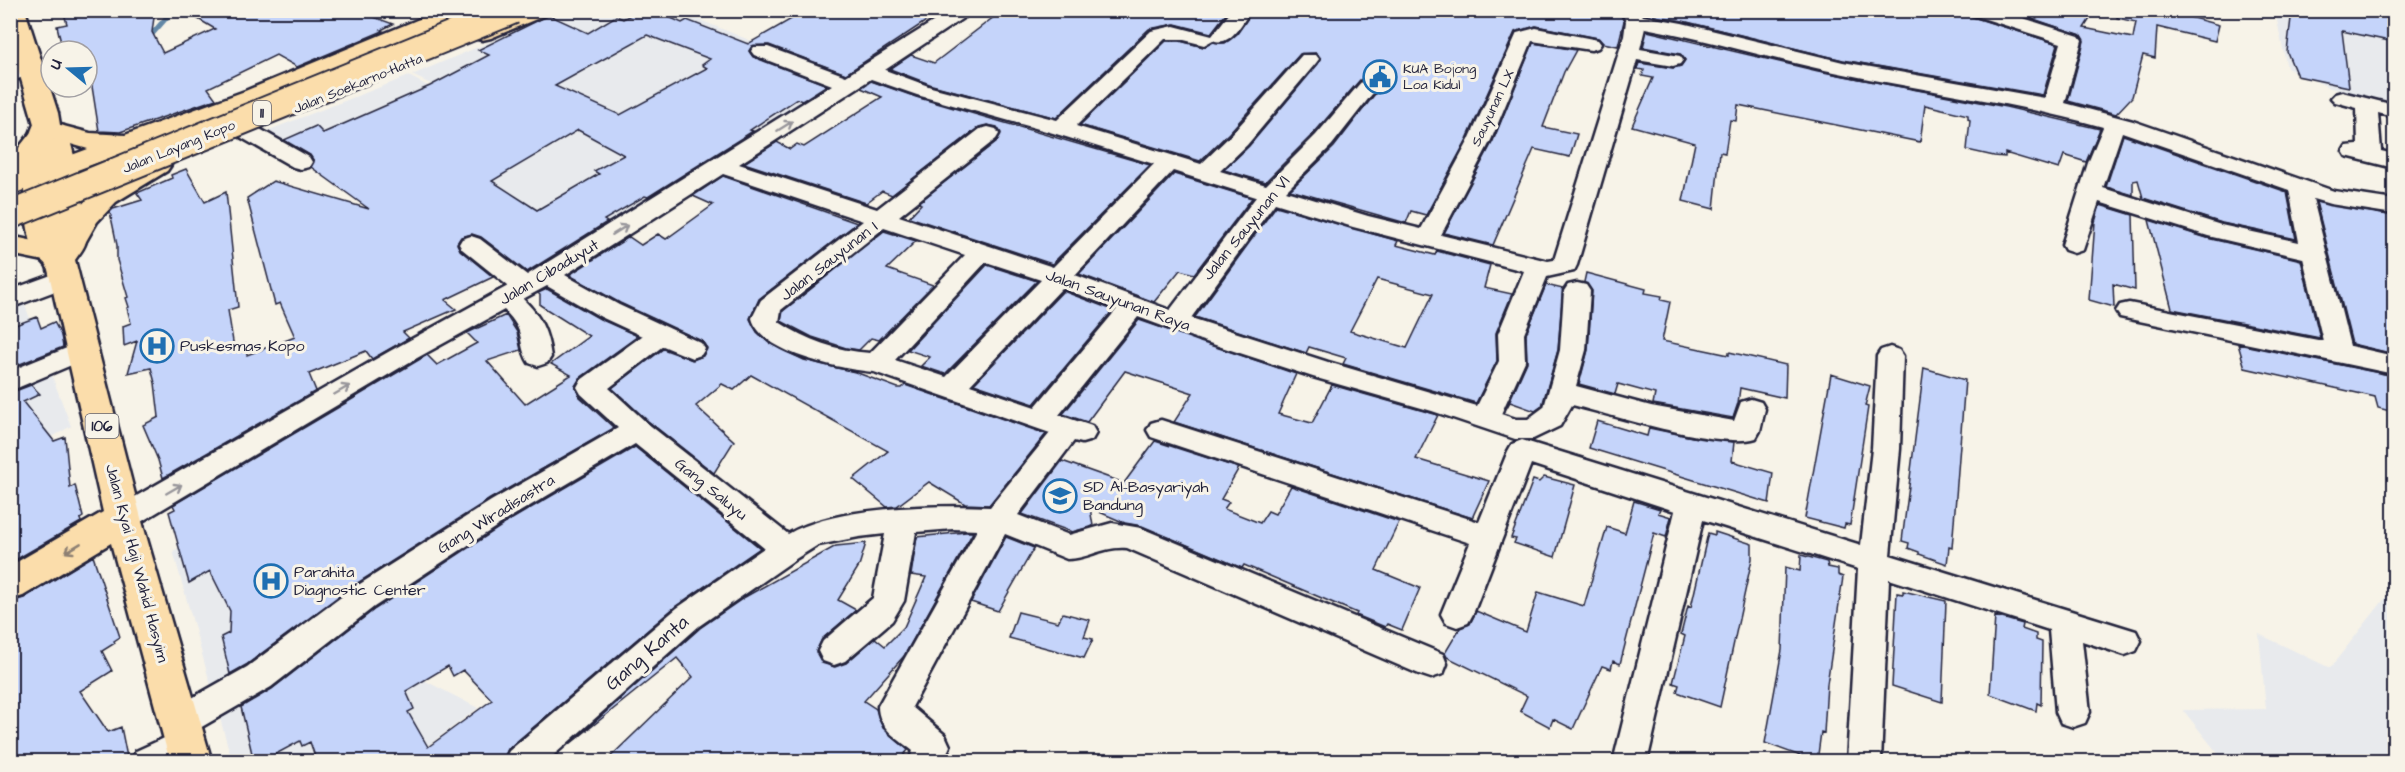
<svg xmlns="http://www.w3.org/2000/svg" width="2405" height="772" font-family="'Architects Daughter',sans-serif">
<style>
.built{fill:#e8eaed}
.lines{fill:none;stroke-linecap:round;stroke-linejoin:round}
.stream{stroke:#6287a6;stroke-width:5}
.building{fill:#c5d4fa;stroke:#22223b;stroke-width:1.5;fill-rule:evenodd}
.minor-casing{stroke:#22223b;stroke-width:5}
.major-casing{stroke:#22223b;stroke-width:5}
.highway-casing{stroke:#22223b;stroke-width:5}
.minor{fill:#f7f3e8;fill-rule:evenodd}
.major{fill:#fbddab;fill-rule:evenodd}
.highway{fill:#fbddab;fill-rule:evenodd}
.highway-bridge-casing{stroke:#22223b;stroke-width:31;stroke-linecap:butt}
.highway-bridge{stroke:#fbddab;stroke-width:27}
.oneway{stroke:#97959a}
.oneway2{stroke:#8e8073}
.labels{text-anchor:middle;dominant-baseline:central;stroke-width:6;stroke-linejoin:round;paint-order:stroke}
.far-poi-label{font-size:14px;fill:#22223b;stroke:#f7f3e8;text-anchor:start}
.far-street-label{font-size:14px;fill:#22223b;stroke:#f7f3e8}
.shield{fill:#f7f3e8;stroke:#62616f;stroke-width:1.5}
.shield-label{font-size:15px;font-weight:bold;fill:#22223b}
.street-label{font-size:16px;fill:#22223b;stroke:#f7f3e8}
.poi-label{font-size:16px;fill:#22223b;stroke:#f7f3e8;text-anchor:start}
.near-street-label{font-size:20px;fill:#22223b;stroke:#f7f3e8}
</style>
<rect width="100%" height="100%" fill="#f7f3e8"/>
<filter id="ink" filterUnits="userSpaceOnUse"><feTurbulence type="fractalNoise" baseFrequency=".0167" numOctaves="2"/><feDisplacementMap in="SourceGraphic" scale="12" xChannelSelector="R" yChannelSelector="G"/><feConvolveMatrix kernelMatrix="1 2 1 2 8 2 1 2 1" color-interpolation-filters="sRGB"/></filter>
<g filter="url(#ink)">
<!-- built -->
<path class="built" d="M563 11H678L840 77 657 197 521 279 389 185 459 98 412 75Z
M2275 11H2394V103L2330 88 2287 68Z
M409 76 454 100 322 167 259 134Z
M10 266 71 426 11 461H10Z
M229 521 286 609 478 708 407 761H232L173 551Z
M2394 587V761H2224L2183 710 2266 709 2259 634 2330 668Z"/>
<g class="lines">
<!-- stream -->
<path class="stream" d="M147 40 173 10"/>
</g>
<!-- building -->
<path class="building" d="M63 10H155L152 32 163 53 215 29 183 10H355L393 24 381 30 383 31 297 67 276 55 208 88 216 99 120 132 99 131 91 80 87 81V51H73L70 45 62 47 57 26 67 24Z
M640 10H653L682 23 687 20 748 44 807 10 825 14 830 10H943L846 74 769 45 752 46 749 51 753 57 827 85 802 101 797 99 750 130 753 131 648 197 645 196 604 220 607 222 527 272 481 237 472 234 461 237 457 243 460 250 493 277 445 300 456 309 403 332 409 338 372 359 366 351 309 374 316 391 163 478 158 460 143 425 159 417 155 383 151 368 128 373 137 341 124 346 123 326 131 323 127 308 129 307 126 298 128 297 117 260V245L110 212 113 209 142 200 137 193 172 178 171 175 186 169 205 202 226 192 238 307 228 310 234 348 246 344 247 355 295 337 280 303 275 305 247 198 273 181 369 209 311 167 314 161 310 155 284 140 316 126 323 133 430 86 489 55 478 50 549 15 588 33 616 16 623 19ZM647 35 710 59 702 65 707 68 620 115 555 86ZM578 130 624 155 594 171 599 174 537 210 492 181Z
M1003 10H1229L1211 33 1175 24 1149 29 1056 118 932 85 890 69 911 55 934 63Z
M1253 10H1618L1624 21 1618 46 1603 43 1598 38 1536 26 1515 32 1467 139 1426 215 1411 211 1406 223 1290 190 1334 147 1378 90 1381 85 1377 79 1368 77 1360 80 1314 133 1265 182 1224 170 1249 146 1318 64 1321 59 1316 53 1300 54 1229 133 1200 161 1080 125 1166 41H1180L1203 47 1213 42 1225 43 1237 34Z
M1642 10H1966L1969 16 2058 44 2043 95 1843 60 1683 21 1644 14Z
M2007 10H2078L2093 14 2084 28 2133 38 2136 22 2117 18 2118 10H2163L2219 25 2215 41 2157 27 2155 58 2143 55 2132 97 2116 114 2068 101 2084 41 2081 35Z
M2292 10H2394V42L2342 31 2349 87 2297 76 2287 52Z
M1647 31 1818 71 2006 107 2100 129 2086 162 2064 155 2059 169 2005 153V157L1994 156 1967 150 1970 120 1968 119V115L1925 105 1920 142 1738 105 1736 121 1730 120 1725 153 1720 152 1714 209 1683 201 1695 143 1632 126 1653 78 1642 76 1644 70 1637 69 1639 63 1673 68 1681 66 1685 60 1680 54 1643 47Z
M1533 43 1576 50 1564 72 1543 127 1577 134 1570 157 1534 149 1493 245 1444 233 1493 141Z
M871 81 916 97 1150 165 1052 264 909 217 921 204 918 203 997 141 1001 133 997 127 987 125 979 127 892 195 882 191 866 203 744 163 777 142 790 149 797 144 804 147 882 97 861 88Z
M2123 135 2287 192 2296 239 2222 223 2143 198 2138 180 2133 181V195L2106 187Z
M1174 174 1252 198 1194 274 1180 270 1154 302 1079 274Z
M723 176 857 223 759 299 750 319 757 332 769 343 804 360 855 372 898 388H902L905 385 1046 434 989 505 965 504 929 482 897 506 887 507 853 479 888 451 751 375 734 390 722 384 696 406 734 441 714 473 648 421 612 388 663 349 693 360 703 356 707 348 702 341 620 303 569 275 629 237 641 245 658 234 666 239 713 205 693 196Z
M2316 202 2394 216V354L2352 344Z
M2100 205 2133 215 2135 290 2113 284 2114 307 2089 300 2095 222Z
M1276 206 1398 241 1396 245 1435 255 1437 251 1490 265 1484 288 1512 294 1496 333 1497 361 1476 403 1343 364 1346 358 1309 347 1306 353 1195 317ZM1377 279 1433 294 1407 348 1350 331Z
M2149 220 2207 238 2301 260 2320 338 2172 309Z
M884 231 916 241 887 269 933 285 879 340 871 338 859 350 846 348 812 337 781 321 783 311Z
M987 265 1037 281 945 374 921 366 930 357 908 350Z
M1586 273 1646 289 1645 293 1662 296 1661 300 1670 302 1662 341 1729 355V352L1786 365 1785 398 1740 388 1738 403 1733 418 1653 404 1655 394 1618 384 1615 394 1579 384 1588 350 1592 291 1584 282Z
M1546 285 1563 289 1558 350 1542 406 1535 411 1510 402 1505 411 1527 362 1526 334Z
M547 289 600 319 638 336 580 378 575 386 579 396 614 428 490 499 351 587 246 665 230 674 221 637 229 633 230 611 210 571 189 583 169 512 175 509 173 505 427 355 437 365 477 343 467 333 506 315 517 332 521 350 487 361 525 404 571 375 551 364 589 336 540 305V295L538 293Z
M1063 291 1113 310 1034 404 974 384Z
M37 317 41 328 54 322 61 335 63 347 10 368V327Z
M1139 320 1296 374 1278 414 1312 423 1332 385 1438 415 1416 459 1489 481 1472 518 1174 422 1193 393 1125 371 1087 422 1063 414Z
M2238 344 2394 376V412L2378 408 2375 397 2245 368Z
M1924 368 1965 380 1952 548 1949 547 1947 564 1919 554V552L1908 548 1909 543 1902 541Z
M1831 374 1870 386 1865 406 1868 407 1850 525 1845 524 1844 528 1805 518Z
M31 385 40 394 23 402 54 441 65 437 70 488 75 485 83 517 80 519 81 522 10 563V393Z
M1597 421 1647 436 1649 428 1692 437 1734 442 1732 461 1773 473 1769 503 1589 448Z
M1155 441 1239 468 1221 499 1229 502 1224 509 1260 523 1268 511 1275 514 1291 486 1399 522 1376 570 1420 588 1402 630 1387 624 1385 627 1356 615 1357 613 1244 565 1242 568 1142 526 1125 523 1090 508 1093 526 1072 532 1022 514 1062 461 1124 483Z
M635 447 760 548 676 606 508 749 502 762H317L310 742 302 746 300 741 261 762H254L241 707 272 689 375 609 512 519ZM448 666 453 676 463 670 492 700 428 747 408 712 414 709 406 691Z
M1544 477 1575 485 1555 557 1514 543 1516 539 1511 538 1533 480 1539 482Z
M1634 501 1660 509 1658 513 1671 517 1666 537 1654 533 1620 664 1613 661 1611 669 1602 666 1573 729 1553 719 1550 727 1520 711 1527 696 1447 657 1445 653 1460 628 1470 624 1476 611 1526 632 1538 592 1584 606 1607 527 1625 533Z
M966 532H973L904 656 864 701 876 709 883 728 908 750 898 762H605L693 677 677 658 570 744 700 628 745 597 836 546 866 543 859 566 838 600 856 610 822 639 816 652 822 663 835 667 846 663 875 638 885 646 904 627 926 577 911 575 917 537Z
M1715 532 1752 544V559L1720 707 1677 692 1679 685 1673 683 1685 636 1681 634 1688 606 1691 607 1708 533 1715 535Z
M1006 537 1034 548 998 611 971 602Z
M1801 555 1827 562 1828 567 1838 569V575L1843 577 1827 684 1824 733 1821 732 1817 762 1765 743 1782 650 1785 567 1800 571Z
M93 556 120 637 114 641 115 643 102 651 112 671 80 691 108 732 121 727 128 762H10V602L24 598Z
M1903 591 1946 601 1942 702 1892 686 1897 593 1903 594Z
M1018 612 1058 622 1063 613 1090 620 1084 637 1093 639 1084 658 1009 638Z
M1995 616 2023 624 2022 629 2036 634V640L2042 642 2041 705 2037 703 2036 711 1990 694Z"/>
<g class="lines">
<defs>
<path id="minor" d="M952 10H975L885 70 931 87 1057 120 1151 31 1174 26 1212 36 1232 10H1251C1242 23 1230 48 1213 40L1204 45 1180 39H1165L1076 126 1201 164 1231 135 1302 55H1316L1319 59 1316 63 1247 145 1220 171 1266 185 1316 135 1362 81 1369 79 1376 81 1379 85 1376 89 1332 145 1286 191 1368 216 1421 229 1469 140 1517 33 1536 28 1598 40 1601 44 1598 48 1591 50 1532 41 1491 140 1441 235 1548 261 1554 260 1624 36 1626 21 1620 10H1639L1643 16 1682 23 1843 62 2045 98 2061 43 1970 14 1968 10H1998L2079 36 2082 40 2065 103 2133 121 2334 191 2394 200V214L2330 204 2313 199 2350 346 2394 356V374L2120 317 2116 311 2120 305 2129 303 2323 341 2303 258 2208 236 2099 202 2083 250 2074 253 2065 250 2062 245 2088 163 2103 127C2018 103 1931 92 1844 74 1777 61 1712 40 1645 28L1640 49 1680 56 1683 60 1680 64 1673 66 1637 60 1577 265 1574 271 1547 277 1524 334 1525 361 1501 414 1516 419H1528L1544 407 1560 350 1564 291 1568 285 1577 283 1586 285 1590 291 1586 350 1576 386 1651 406 1734 421 1741 402 1751 399 1761 402 1765 409 1760 431 1756 438C1720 449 1612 415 1572 405L1560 426 1533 439H1515L1432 411 1313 377 1200 340 1138 317 1059 415 1092 426 1096 433 1092 440 1082 443 1074 441 1018 515 1069 535 1112 523 1141 528 1443 654 1447 664 1443 674 1431 678 1419 674 1127 548C1103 546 1088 559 1067 559L1005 534 912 707 945 735 950 746 943 762H908L913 751C897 738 878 728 878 706L977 530 953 529 916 532 904 601 892 621 845 661 834 665 823 661 818 651 823 641 873 598 885 534 859 537 818 545 797 558 699 626 546 762H504L509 751 677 608 764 548 635 444 511 517 374 607 271 687 193 732 198 734 203 745 198 756 186 762H131L136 751 171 735 167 734 162 723 167 712 247 667 352 589 491 501 618 428 581 394 577 387 581 380 642 336 601 317 547 286 523 299C541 316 548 333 551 357L547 363 538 366 529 363C516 342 528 333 504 310L408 363 134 526 123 530 112 526 108 518 112 510 390 351 508 286 462 249 459 244 462 239 471 236 480 239 527 275 832 85 754 55 751 51 754 47H768L846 76ZM871 79 917 95 1053 133 1154 164 1053 267 899 216 996 139 999 134 996 129 988 127 980 129 877 209 739 164ZM2122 132 2289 190 2299 242 2221 225 2103 188ZM1173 171 1256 197 1170 310 1075 275ZM723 174 863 221 761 300 752 318C761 354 842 369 874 372L1050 433 990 507C934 505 837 506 788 534L647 423 609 388 663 346 692 358 701 355 705 349 701 343 619 305 565 275ZM1275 203 1353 227 1524 271 1498 334 1499 361 1477 406 1328 362 1191 318ZM884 228 965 255 870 353C836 351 807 340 779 322L781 310ZM986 262 1041 280 946 377 895 360ZM1062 288 1117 309 1035 407 970 385Z
M31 61 38 63 41 67 38 71 10 82V68Z
M2342 92 2394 105V117L2378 113 2381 151 2394 154V168L2346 156 2343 151 2346 146 2358 145 2357 108 2335 102 2331 98 2335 94Z
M243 122 251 124 309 157 312 162 309 167 301 169 293 167 235 134 232 129 235 124Z
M65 270 74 272 77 278 74 284 10 308V290Z
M84 341 93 344 97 350 93 356 10 391V371Z
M1890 347 1899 350 1903 356 1900 449 1890 555 2136 631 2141 641 2136 651 2125 655 2082 641 2090 712 2085 723 2073 727 2061 723 2056 712 2049 630 1889 579 1881 762H1847L1858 569 1703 520 1647 762H1613L1675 511 1531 464 1473 614 1468 623 1457 627 1446 623 1441 614 1470 543 1151 437 1147 430 1151 423 1161 420 1479 522 1508 451 1512 444 1522 440 1861 545 1872 449 1877 356 1881 350Z"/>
<path id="major" d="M10 10H25L58 113 60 125 64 126C74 140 90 231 85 244 83 250 78 255 75 260L141 518 212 762H170L111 543 23 596 10 600V566L103 512 50 278C49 275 48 267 46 265 42 259 37 259 34 252 22 218 19 156 34 124L10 41Z"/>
<path id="highway" d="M441 10H474L471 15 263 101 10 195V159L32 131 44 130 47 126 56 124 90 133 125 135 245 91ZM53 139 88 149 31 170Z
M516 10H549L546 15 491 38 482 40 473 38 470 33 473 28Z
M157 157 167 159 171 165 167 171 116 202 97 222 81 250 71 252 62 250 64 253 59 260 49 262 10 254V236L58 246 56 243C77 203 112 168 157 157Z"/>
</defs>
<!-- minor casing -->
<use href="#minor" class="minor-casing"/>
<!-- major casing -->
<use href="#major" class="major-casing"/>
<!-- highway casing -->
<use href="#highway" class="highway-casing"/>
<!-- minor -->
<use href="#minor" class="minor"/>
<!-- major -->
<use href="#major" class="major"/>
<!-- highway -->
<use href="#highway" class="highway"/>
<defs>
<path id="highway-bridge" d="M10 215 513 10"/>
</defs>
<!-- highway-bridge casing -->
<use href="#highway-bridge" class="highway-bridge-casing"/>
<!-- highway-bridge -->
<use href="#highway-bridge" class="highway-bridge"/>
</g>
<!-- one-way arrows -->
<defs><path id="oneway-shaft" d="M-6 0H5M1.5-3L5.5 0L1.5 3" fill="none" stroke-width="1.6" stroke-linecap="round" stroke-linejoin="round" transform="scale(1.5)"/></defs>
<g class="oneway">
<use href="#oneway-shaft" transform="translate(785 126) rotate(-32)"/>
<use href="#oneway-shaft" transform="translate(620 230) rotate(-32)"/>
<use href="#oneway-shaft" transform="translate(342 390) rotate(-30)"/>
<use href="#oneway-shaft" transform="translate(174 489) rotate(-30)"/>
</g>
<use class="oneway2" href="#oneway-shaft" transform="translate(73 548) rotate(149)"/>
</g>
<!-- icons -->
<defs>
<symbol id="civic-ring" viewBox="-11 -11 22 22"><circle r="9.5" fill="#f7f3e8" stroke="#1f6fb2" stroke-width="1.5"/><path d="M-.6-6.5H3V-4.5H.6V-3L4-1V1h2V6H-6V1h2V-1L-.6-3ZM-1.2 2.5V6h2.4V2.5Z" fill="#1f6fb2"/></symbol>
<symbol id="hospital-ring" viewBox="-11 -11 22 22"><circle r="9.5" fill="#f7f3e8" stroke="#1f6fb2" stroke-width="1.5"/><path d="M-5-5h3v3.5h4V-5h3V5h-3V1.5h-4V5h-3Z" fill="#1f6fb2"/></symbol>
<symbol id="school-ring" viewBox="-11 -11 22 22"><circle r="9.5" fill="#f7f3e8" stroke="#1f6fb2" stroke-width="1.5"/><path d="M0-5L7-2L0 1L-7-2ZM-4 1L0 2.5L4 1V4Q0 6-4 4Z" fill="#1f6fb2"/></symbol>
</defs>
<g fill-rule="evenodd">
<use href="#civic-ring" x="1361" y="58" width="38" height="38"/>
<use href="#hospital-ring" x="138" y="327" width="38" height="38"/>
<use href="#school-ring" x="1041" y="477" width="38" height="38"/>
<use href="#hospital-ring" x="252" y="562" width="38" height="38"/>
</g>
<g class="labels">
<!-- far-poi labels -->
<g class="far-poi-label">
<text x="1403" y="69">KUA Bojong<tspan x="1403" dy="16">Loa Kidul</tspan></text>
</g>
<!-- far-street labels -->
<g class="far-street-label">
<text transform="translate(358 84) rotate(-22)">Jalan Soekarno-Hatta</text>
<text transform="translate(1493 108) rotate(-65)">Sauyunan LX</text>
<text transform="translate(179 147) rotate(-22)">Jalan Layang Kopo</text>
</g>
<!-- shield labels -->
<g class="shield">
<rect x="253" y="101" width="18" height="24" rx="4.5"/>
<rect x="85.5" y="414" width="33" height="24" rx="4.5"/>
</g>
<g class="shield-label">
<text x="262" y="113">11</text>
<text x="102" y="426">106</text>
</g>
<!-- street labels -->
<g class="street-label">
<text transform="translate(1246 228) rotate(-51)">Jalan Sauyunan Vl</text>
<text transform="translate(829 261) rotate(-38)">Jalan Sauyunan I</text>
<text transform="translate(549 272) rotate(-31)">Jalan Cibaduyut</text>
<text transform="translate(1118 300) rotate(20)">Jalan Sauyunan Raya</text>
<text transform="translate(711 489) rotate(39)">Gang Saluyu</text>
<text transform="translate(496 514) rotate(-32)">Gang Wiradisastra</text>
<text transform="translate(137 563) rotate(75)">Jalan Kyai Haji Wahid Hasyim</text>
</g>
<!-- poi labels -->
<g class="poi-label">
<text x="180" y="346">Puskesmas Kopo</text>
<text x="1083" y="487">SD Al-Basyariyah<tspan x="1083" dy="18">Bandung</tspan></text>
<text x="294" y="572">Parahita<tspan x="294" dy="18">Diagnostic Center</tspan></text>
</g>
<!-- near-street labels -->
<g class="near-street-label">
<text transform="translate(647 653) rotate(-41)">Gang Kanta</text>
</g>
</g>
<!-- margin -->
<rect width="2405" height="772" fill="none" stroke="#f7f3e8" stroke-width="36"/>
<rect x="18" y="18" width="2369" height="736" fill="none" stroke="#22223b" stroke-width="2" filter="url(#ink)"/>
<!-- north arrow -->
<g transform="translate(69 69) rotate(289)"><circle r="28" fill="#f7f3e8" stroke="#a29fa3" stroke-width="1.5"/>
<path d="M0-4.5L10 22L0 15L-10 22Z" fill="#1f6fb2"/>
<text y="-9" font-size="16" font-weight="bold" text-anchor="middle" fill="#22223b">U</text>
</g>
</svg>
